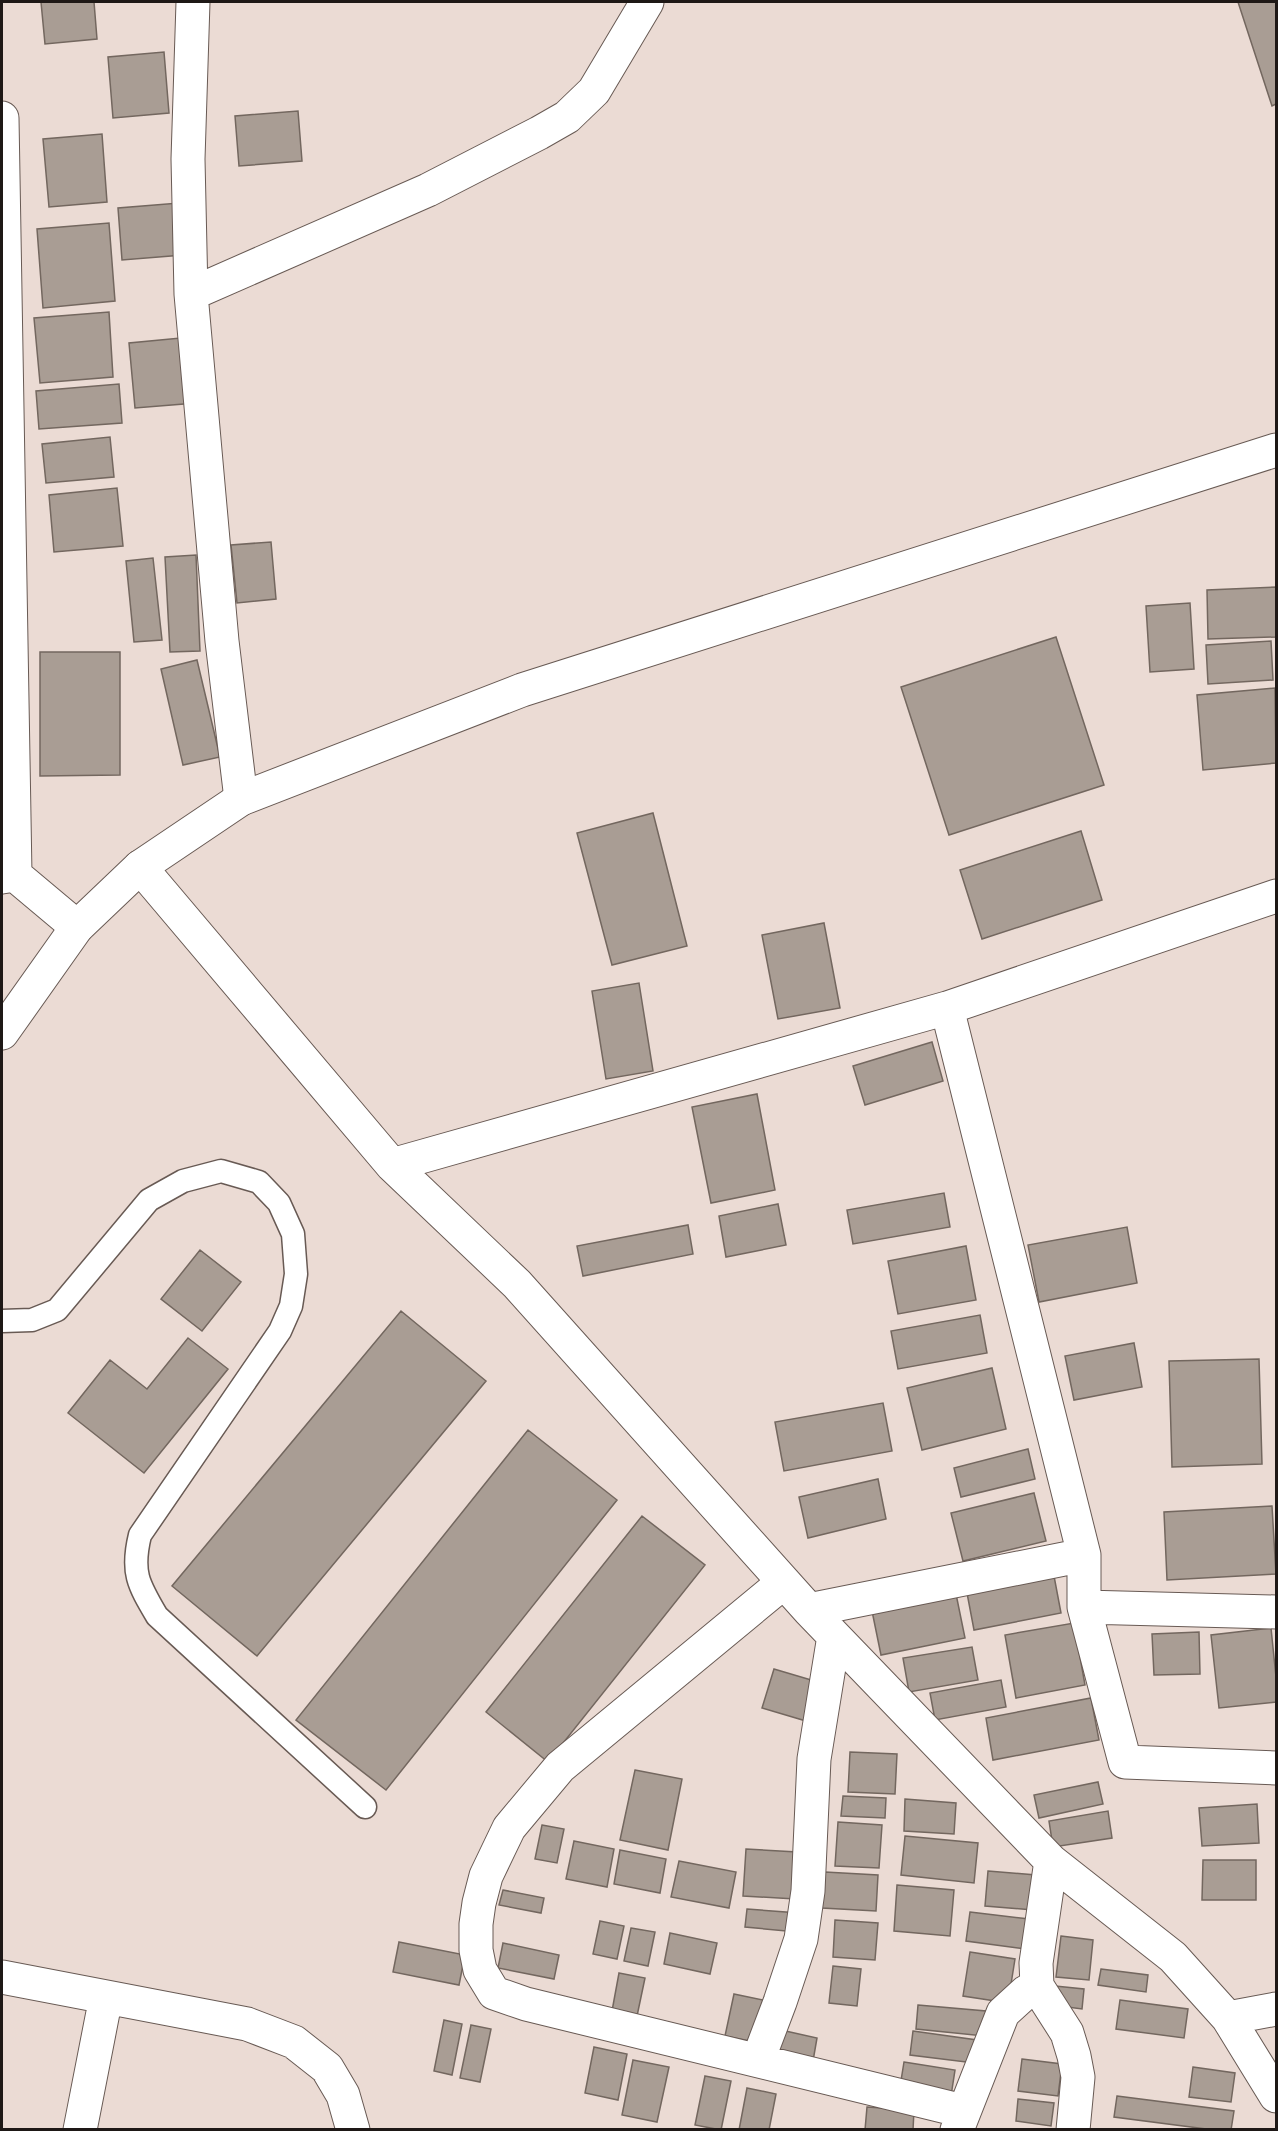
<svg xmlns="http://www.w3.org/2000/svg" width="1278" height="2131" font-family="'Titillium Web',sans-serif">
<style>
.building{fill:#a99d94;stroke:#73675f;stroke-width:1.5}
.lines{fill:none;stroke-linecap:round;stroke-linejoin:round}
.service-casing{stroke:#685a54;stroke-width:25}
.minor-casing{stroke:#685a54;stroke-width:35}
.primary-casing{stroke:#685a54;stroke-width:35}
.service{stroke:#fff;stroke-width:22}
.minor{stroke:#fff;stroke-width:33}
.primary{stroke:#fff;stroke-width:33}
</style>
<rect width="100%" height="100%" fill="#ebdbd4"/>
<!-- building -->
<path class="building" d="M41 2H94L97 39 45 44Z
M1238 2H1276V104L1272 106Z
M164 52 169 113 113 118 108 57Z
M298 111 302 161 239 166 235 116Z
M102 134 107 202 49 207 43 139Z
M179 203 183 255 122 260 118 208Z
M109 223 115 301 43 308 37 229Z
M109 312 113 377 40 383 34 318Z
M191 337 196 403 135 408 129 343Z
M119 384 122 423 39 429 36 391Z
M110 437 114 477 46 483 42 444Z
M117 488 123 546 54 552 49 495Z
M271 542 276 599 237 603 231 545Z
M196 555 200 651 170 652 165 557Z
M153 558 162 640 134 642 126 561Z
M1276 587V637L1208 639 1207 590Z
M1190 603 1194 669 1150 672 1146 606Z
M1056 637 1104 785 949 835 901 687Z
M1271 641 1273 680 1208 684 1206 645Z
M40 652H120V775L40 776Z
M197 660 220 757 183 765 161 669Z
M1275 688 1276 763 1203 770 1197 695Z
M653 813 687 946 612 965 577 833Z
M1081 831 1102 900 982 939 960 870Z
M824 923 840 1008 778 1019 762 935Z
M639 983 653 1071 606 1079 592 991Z
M932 1042 943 1081 865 1105 853 1066Z
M757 1094 775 1190 711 1203 692 1107Z
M944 1193 950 1227 853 1244 847 1210Z
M778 1204 786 1245 726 1257 719 1216Z
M688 1225 693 1254 583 1276 577 1246Z
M1127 1227 1137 1283 1039 1302 1028 1245Z
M966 1246 976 1300 898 1314 888 1261Z
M200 1250 241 1282 202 1331 161 1299Z
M401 1311 486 1381 257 1656 172 1586Z
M980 1315 987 1353 898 1369 891 1331Z
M188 1338 228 1369 144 1473 68 1413 110 1360 147 1389Z
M1134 1343 1142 1387 1074 1400 1065 1356Z
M1259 1359 1262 1464 1172 1467 1169 1361Z
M992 1368 1006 1429 922 1450 907 1388Z
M883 1403 892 1451 784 1471 775 1422Z
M528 1430 617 1500 386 1790 296 1720Z
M1028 1449 1035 1479 961 1497 954 1468Z
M878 1479 886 1519 808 1538 799 1497Z
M1034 1493 1046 1541 963 1561 951 1513Z
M1272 1506 1276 1574 1167 1580 1164 1512Z
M642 1516 705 1565 548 1762 486 1712Z
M1054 1576 1061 1613 974 1630 967 1593Z
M956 1594 965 1638 881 1655 872 1611Z
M1074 1623 1085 1685 1016 1698 1005 1635Z
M1271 1628 1276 1677V1702L1219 1708 1211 1635Z
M1199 1632 1200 1674 1154 1675 1152 1634Z
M972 1647 978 1680 909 1692 903 1658Z
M774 1669 818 1682 806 1721 762 1708Z
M1001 1680 1006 1707 935 1720 930 1693Z
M1091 1698 1099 1740 993 1760 986 1718Z
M850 1752 897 1754 895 1794 848 1792Z
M635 1770 682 1779 668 1850 620 1840Z
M1098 1782 1103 1804 1039 1818 1034 1795Z
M843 1796 886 1798 885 1818 841 1816Z
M905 1799 956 1803 954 1834 904 1831Z
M1257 1804 1259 1843 1202 1846 1199 1808Z
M1108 1811 1112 1838 1053 1847 1049 1821Z
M838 1822 882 1825 879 1868 835 1866Z
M542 1825 564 1829 557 1863 535 1859Z
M905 1836 978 1843 974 1883 901 1875Z
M574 1841 614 1849 607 1887 566 1879Z
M746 1849 797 1852 795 1899 743 1896Z
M620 1850 666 1859 660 1893 614 1884Z
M1203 1860H1256V1900H1202Z
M679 1861 736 1872 729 1908 671 1897Z
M988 1871 1036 1875 1033 1910 985 1906Z
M825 1872 878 1875 876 1911 822 1908Z
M897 1885 954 1890 950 1936 894 1931Z
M503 1890 544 1898 541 1913 499 1905Z
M747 1909 799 1913 797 1932 745 1927Z
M970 1912 1029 1919 1026 1949 966 1941Z
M835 1920 878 1923 875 1960 833 1957Z
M600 1921 624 1926 617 1959 593 1954Z
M631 1928 655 1932 648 1966 624 1961Z
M670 1933 717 1943 710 1974 664 1964Z
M1061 1936 1093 1940 1089 1980 1056 1977Z
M399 1942 465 1955 459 1985 393 1972Z
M503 1943 559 1955 554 1979 498 1968Z
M970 1952 1015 1959 1008 2003 963 1996Z
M833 1966 861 1969 857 2006 829 2003Z
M1101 1969 1148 1975 1146 1992 1098 1985Z
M619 1973 645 1978 637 2016 612 2011Z
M1055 1986 1084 1989 1082 2009 1053 2005Z
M734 1994 763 2000 755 2042 725 2036Z
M1120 2000 1188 2009 1184 2038 1116 2029Z
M918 2005 986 2011 984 2036 916 2029Z
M444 2020 462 2024 452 2075 434 2071Z
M471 2025 491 2029 480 2082 460 2078Z
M772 2028 817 2038 813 2061 767 2052Z
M913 2031 977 2040 974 2063 910 2055Z
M594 2047 627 2054 618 2100 585 2093Z
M1022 2059 1062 2064 1058 2096 1018 2091Z
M633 2060 669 2067 657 2122 622 2115Z
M904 2062 955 2070 951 2096 900 2087Z
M1193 2067 1235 2073 1231 2102 1189 2097Z
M705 2076 731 2081 721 2130 695 2125Z
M747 2088 776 2094 769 2130H739Z
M1117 2096 1234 2111 1231 2130H1214L1114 2117Z
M1018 2099 1054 2103 1051 2126 1016 2121Z
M867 2107 914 2110 913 2130H865Z"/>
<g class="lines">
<defs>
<path id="service" d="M2 1321 32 1320 57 1310 149 1200 183 1181 221 1171 259 1182 279 1203 293 1234 296 1274 291 1306 280 1331 140 1535C131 1572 138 1584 157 1616L365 1807"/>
<path id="minor" d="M193 2 188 159 191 294 222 641 241 799
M2 118 15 875
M191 294 428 190 539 133 567 117 594 91 647 2
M140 867 392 1165 517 1284 809 1610 1051 1861 1173 1957 1228 2018 1276 2096
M2 877 15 875 77 927
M947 1008 1084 1555V1607L1125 1762 1276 1768
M392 1165 947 1008 1276 896
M784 1582 560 1767 509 1828 486 1876 479 1903 476 1924V1950L480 1970 494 1993 526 2004 963 2111
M1084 1607 1276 1612
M809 1610 1084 1555
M1051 1861 1036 1963 1037 1986 1067 2033 1074 2056 1078 2077 1073 2130
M2 1977 247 2024 294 2042 327 2068 343 2095 353 2130
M1228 2018 1276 2009
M758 2060 780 2002 801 1939 808 1891 814 1759 834 1636
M80 2130 106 1997
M957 2130 1003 2013 1026 1992 1037 1986"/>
<path id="primary" d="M2 1033 77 927 140 867 241 799 522 690 1276 450"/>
</defs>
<!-- service casing -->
<use href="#service" class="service-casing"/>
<!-- minor casing -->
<use href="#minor" class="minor-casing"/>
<!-- primary casing -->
<use href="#primary" class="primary-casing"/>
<!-- service -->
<use href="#service" class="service"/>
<!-- minor -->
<use href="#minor" class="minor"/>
<!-- primary -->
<use href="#primary" class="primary"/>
</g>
<!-- border -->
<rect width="1278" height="2131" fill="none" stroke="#1e1816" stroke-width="6"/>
</svg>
